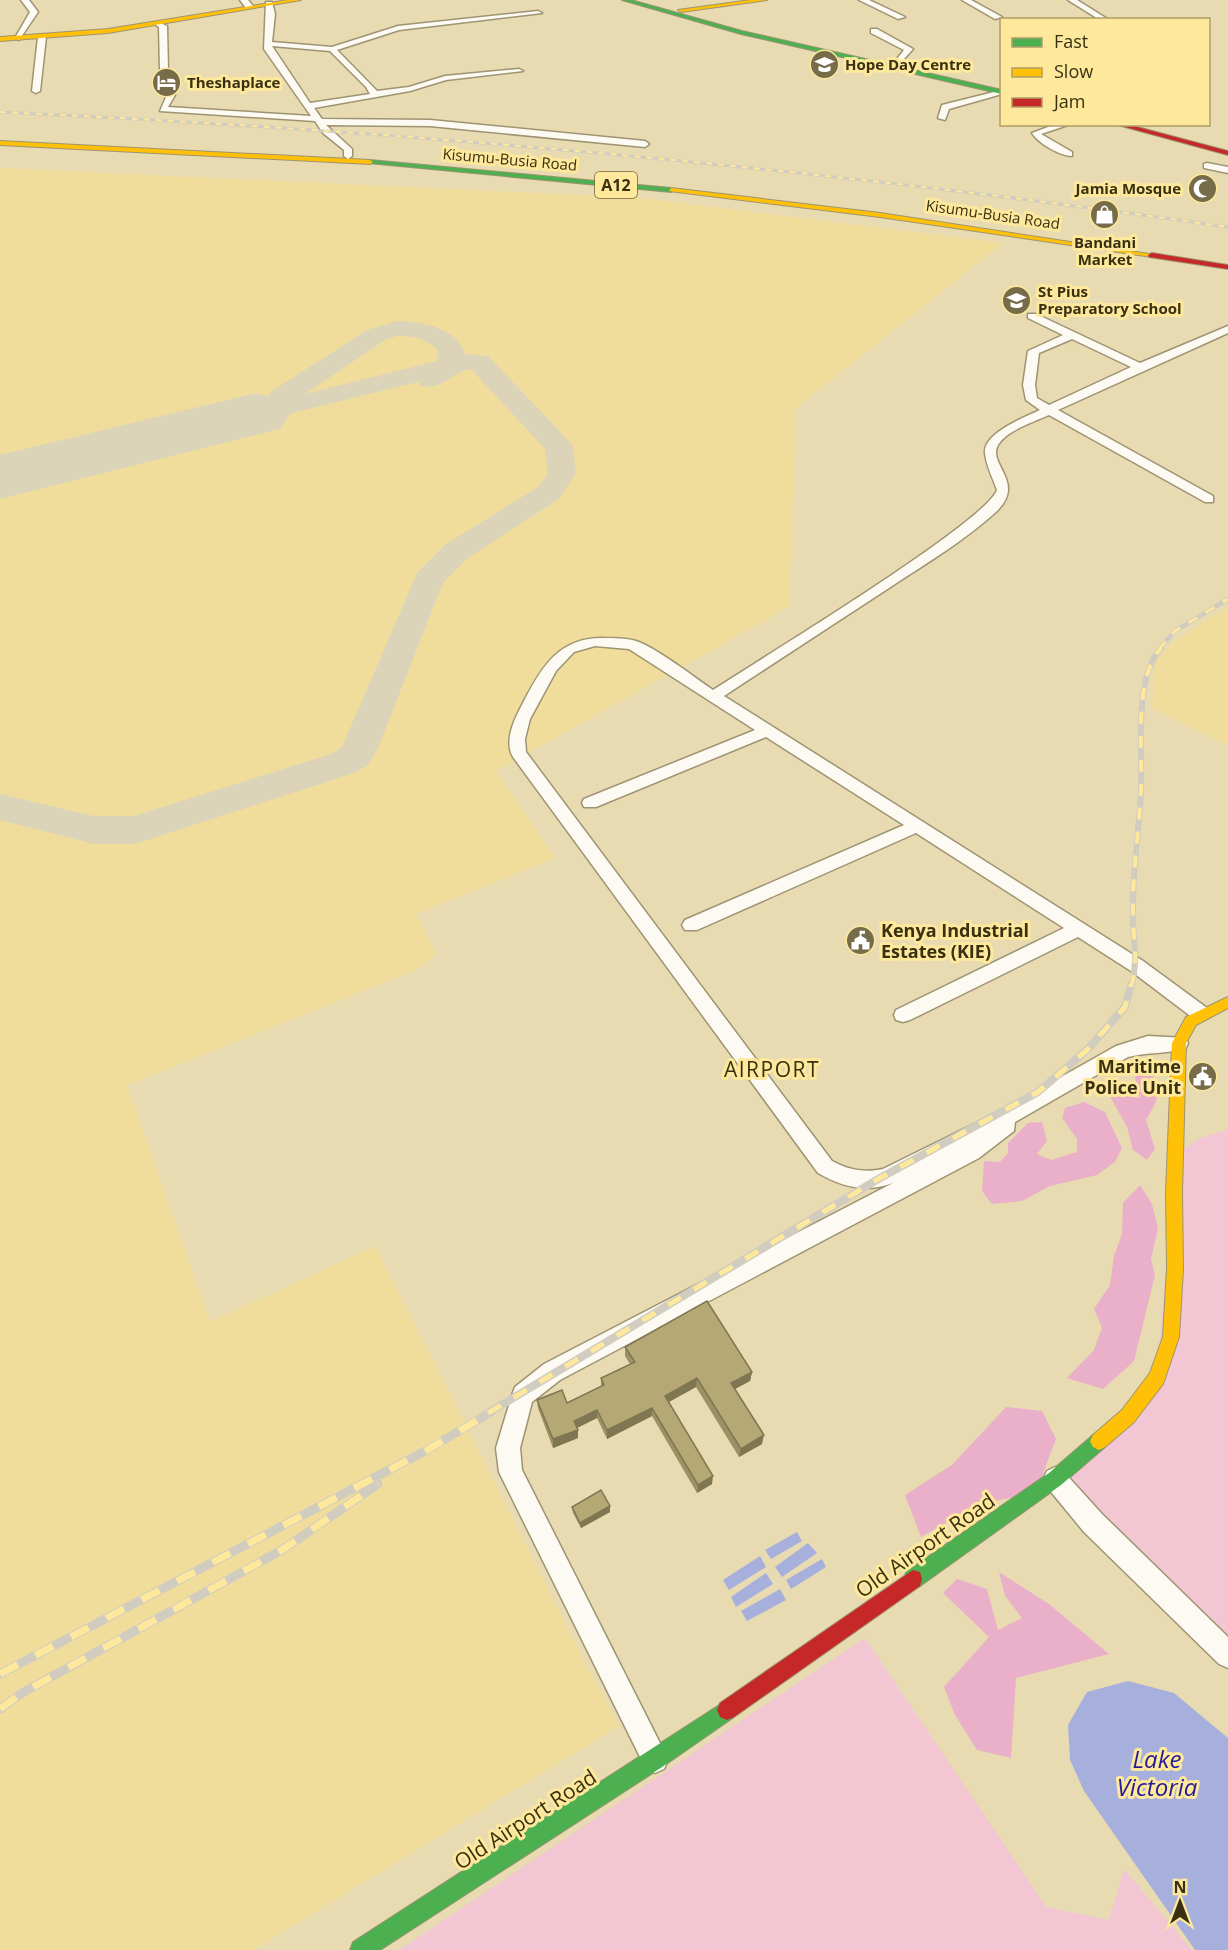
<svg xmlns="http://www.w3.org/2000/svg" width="1228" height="1950" font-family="'Open Sans',sans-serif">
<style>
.built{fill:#f0dd9c}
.green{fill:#f3c6d3}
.forest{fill:#eaafc9}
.water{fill:#a7b0dd}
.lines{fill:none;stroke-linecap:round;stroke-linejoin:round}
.taxiway{fill:#dcd4b9;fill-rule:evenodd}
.runway{fill:#dcd4b9;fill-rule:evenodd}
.street-casing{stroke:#9e9472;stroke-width:3}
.fast-casing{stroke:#9e9472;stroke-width:2}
.slow-casing{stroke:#9e9472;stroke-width:2}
.jam-casing{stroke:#9e9472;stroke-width:2}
.street{fill:#fcfaf3;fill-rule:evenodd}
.fast{fill:#4caf50;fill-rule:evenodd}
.slow{fill:#ffc107;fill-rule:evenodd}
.jam{fill:#c62828;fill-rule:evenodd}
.rail-far4-casing{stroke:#d0cdc0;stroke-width:3}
.rail-far3-casing{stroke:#d0cdc0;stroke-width:4.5}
.rail-far2-casing{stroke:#d0cdc0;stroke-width:6}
.rail-far1-casing{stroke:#d0cdc0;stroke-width:8}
.rail-casing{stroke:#d0cdc0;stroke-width:9}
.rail-far4{stroke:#fee89c;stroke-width:2;stroke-dasharray:6;stroke-linecap:butt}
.rail-far3{stroke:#fee89c;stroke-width:3;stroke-dasharray:10;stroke-linecap:butt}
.rail-far2{stroke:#fee89c;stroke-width:4;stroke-dasharray:12;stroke-linecap:butt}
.rail-far1{stroke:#fee89c;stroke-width:5;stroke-dasharray:15;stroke-linecap:butt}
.rail{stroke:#fee89c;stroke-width:7;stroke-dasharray:20;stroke-linecap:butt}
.wall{fill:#9c9065}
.shaded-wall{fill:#7f7652}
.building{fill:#b5a875;stroke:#7f7652;stroke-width:1.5}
.labels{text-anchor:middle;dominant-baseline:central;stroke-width:6;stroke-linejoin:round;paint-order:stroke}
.far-poi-label{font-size:15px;font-weight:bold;fill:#383010;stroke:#fee89c;text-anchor:start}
.far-street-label{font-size:15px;fill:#383010;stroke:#fee89c}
.shield{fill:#fee89c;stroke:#73673a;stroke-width:1.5}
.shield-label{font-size:16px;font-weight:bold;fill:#383010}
.poi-label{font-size:18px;font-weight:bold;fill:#383010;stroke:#fee89c;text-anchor:start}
.quarter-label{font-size:21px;letter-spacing:1.5px;fill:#383010;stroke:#fee89c}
.near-street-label{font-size:21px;fill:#383010;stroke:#fee89c}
.near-water-label{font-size:24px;font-style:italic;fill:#251d96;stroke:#fee89c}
</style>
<rect width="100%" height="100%" fill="#e8dbb2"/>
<!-- built -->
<path class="built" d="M0 168 642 198 1003 243 796 408 789 607 496 771 555 858 416 914 436 954 416 970 127 1085 210 1322 375 1246 587 1667 619 1726 253 1950H0Z
M1228 606V745L1152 708 1155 663 1169 645Z"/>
<!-- green -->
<path class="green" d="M1228 1129V1650L1055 1479 1157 1378 1175 1154 1201 1138Z
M865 1638 1046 1907 1109 1920 1124 1869 1192 1950H399Z"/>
<!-- forest -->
<path class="forest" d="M1145 1065C1163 1086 1160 1098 1146 1120L1155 1149 1147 1160 1133 1150 1127 1127 1108 1093 1140 1098 1135 1077Z
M1084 1102 1105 1112 1122 1148 1115 1162 1097 1175 1050 1186 1022 1201 992 1204 982 1191 984 1161 1000 1162 1008 1153V1143L1028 1123 1042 1122 1047 1141 1037 1154 1051 1160 1077 1152V1139L1062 1118 1065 1108Z
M1140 1185 1152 1204 1158 1229 1151 1259 1155 1275 1134 1361 1103 1389 1067 1378 1094 1350 1102 1328 1094 1309 1110 1285 1114 1256 1122 1234 1123 1203Z
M1006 1407 1042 1411 1056 1439 1036 1492 977 1505 921 1537 905 1495 952 1465Z
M999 1572 1049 1604 1109 1654 1016 1678 1011 1758 977 1750 955 1715 944 1687 989 1637 943 1593 957 1579 987 1589 998 1630 1022 1618 1005 1596Z"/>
<!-- water -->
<path class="water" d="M797 1532 802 1541 771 1559 765 1550Z
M808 1543 817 1553 782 1577 775 1567Z
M760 1556 766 1567 729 1590 723 1580Z
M822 1559 826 1567 791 1589 786 1580Z
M766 1573 773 1584 736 1607 731 1597Z
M780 1589 786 1600 747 1621 741 1611Z
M1128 1681 1174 1693 1228 1738V1950H1195L1084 1791 1070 1760 1068 1725 1087 1692Z"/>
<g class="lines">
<!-- taxiway -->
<path class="taxiway" d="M397 321C422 322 457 327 465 354L488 356 569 441 573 447 576 473 559 499 468 558 443 583 378 748 368 765 357 772 135 844H94L0 820V794L94 816H134L331 754 342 747 417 573 446 544 538 487 548 473 545 449 471 369C452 372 442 391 421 386L418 382 256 422 246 420 242 414 246 408 272 402 268 397 272 391 367 330ZM397 336C413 336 426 338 438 350L437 361 305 394 385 340Z"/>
<!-- runway -->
<path class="runway" d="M256 393 280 399 290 414 280 429 0 499V455Z"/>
<defs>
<path id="street" d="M21 0H29L38 12 19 40 15 38 30 12Z
M240 0H248L253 6 246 8Z
M859 0H869L905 17 898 19Z
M962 0H971L1002 17 995 19Z
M1068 0H1077L1109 20H1100Z
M266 2H272L275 14 272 42 332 47 398 26 538 11 542 13 399 30 337 50 377 91 409 87 445 76 519 69 523 71 446 80 410 91 314 108 322 119 430 120 645 141 649 144 645 147 430 126 326 125 352 149V156L348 159 344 156V150L323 133 315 121 160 111 167 95 160 70 159 27 154 24 158 22 167 26 168 70 175 95 168 107 311 116 264 49ZM272 46 330 51 366 87 370 94 310 103Z
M871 29H877L913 49 895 69H889L904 50 871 33Z
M42 35 46 37 40 91 36 93 32 91 38 37Z
M1002 90V94L949 109 945 120 938 118 942 105Z
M1056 124H1071L1041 134 1072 152V156C1060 156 1038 143 1032 133Z
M1207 163 1228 167V173L1204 168V164Z
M1028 314H1036L1140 363 1228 326V333L1058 410 1213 496V502H1205L1049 415C1034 422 1007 430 998 445 987 465 1027 482 996 512 965 540 927 563 892 586 836 623 780 659 724 696L1143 961 1207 1008 1209 1013 1207 1018 1200 1020 1193 1018 1131 971 1078 937 910 1020 903 1022 896 1020 894 1015 896 1010 1064 928 916 833 697 930H685L682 925 685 920 904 825 766 737 596 807H584L582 803 584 799 755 730 629 649 595 646 574 652 556 671 530 719 525 739 526 752 832 1161C849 1170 864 1173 883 1169L1008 1107 1116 1046 1148 1036 1186 1038 1188 1043 1186 1048C1168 1054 1148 1052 1128 1057L1015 1122 1014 1131 979 1158 560 1380 532 1402 520 1448 522 1470 664 1751 668 1760 664 1769 655 1773 646 1769 499 1472 496 1448 512 1395 515 1387 544 1364 893 1183C866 1193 842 1187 818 1173L513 757C503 740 516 716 524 701 542 666 560 637 604 638 614 638 626 638 636 641 655 647 694 677 713 690 757 661 985 523 997 490 993 479 986 465 985 453 983 433 1025 417 1040 410L1026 400 1023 385 1028 351 1063 335 1028 318ZM1072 339 1131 367 1049 405 1037 398 1035 385 1039 353Z
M1055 1467 1063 1471 1102 1514 1228 1637V1668L1219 1664 1084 1532 1047 1487 1043 1479 1047 1471Z"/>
<path id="fast" d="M622 0H631L742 31 1002 90V94L741 34Z
M370 160 671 188 674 190 671 192 368 163Z
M1099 1432 1105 1435 1108 1441 1105 1447 1061 1485 920 1586 913 1588 906 1586 904 1579 906 1572 1049 1473 1093 1435Z
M727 1700 734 1703 737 1710 734 1717 662 1767 380 1950H350L353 1942Z"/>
<path id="slow" d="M288 0H301L108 33 0 41V37L108 29Z
M751 0H767L681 12 678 10Z
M0 141 370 160 373 162 370 164 0 145Z
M671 188 880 213 1156 255 1152 257 880 217 669 191Z
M1228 997V1008L1196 1025 1186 1043 1182 1192 1183 1269 1179 1337 1163 1384 1134 1422 1105 1447 1099 1450 1093 1447 1090 1441 1093 1435 1122 1410 1150 1373 1163 1337 1167 1269 1166 1192 1172 1043 1186 1017Z"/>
<path id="jam" d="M1114 124H1126L1228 151V155Z
M1152 253 1228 265V269L1149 257 1148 255Z
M913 1570 920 1572 922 1579 920 1586 734 1717 727 1720 720 1717 717 1710 720 1703Z"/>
</defs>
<!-- street casing -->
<use href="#street" class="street-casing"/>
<!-- fast casing -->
<use href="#fast" class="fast-casing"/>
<!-- slow casing -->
<use href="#slow" class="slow-casing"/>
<!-- jam casing -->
<use href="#jam" class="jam-casing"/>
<!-- street -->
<use href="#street" class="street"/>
<!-- fast -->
<use href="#fast" class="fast"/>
<!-- slow -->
<use href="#slow" class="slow"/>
<!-- jam -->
<use href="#jam" class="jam"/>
<defs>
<path id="rail-far4" d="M0 112C413 131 819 168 1228 227"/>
<path id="rail-far3" d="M1159 649 1175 631 1228 599"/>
<path id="rail-far2" d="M1131 987C1139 960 1133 942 1133 915 1132 873 1139 832 1141 791 1143 751 1133 679 1161 648"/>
<path id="rail-far1" d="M488 1413 880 1178 1038 1092 1087 1050 1125 1007 1131 985"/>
<path id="rail" d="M0 1674 427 1450 491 1412
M0 1709 22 1693 282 1550 378 1484"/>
</defs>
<!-- rail-far4 casing -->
<use href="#rail-far4" class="rail-far4-casing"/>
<!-- rail-far3 casing -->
<use href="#rail-far3" class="rail-far3-casing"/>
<!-- rail-far2 casing -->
<use href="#rail-far2" class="rail-far2-casing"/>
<!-- rail-far1 casing -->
<use href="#rail-far1" class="rail-far1-casing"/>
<!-- rail casing -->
<use href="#rail" class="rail-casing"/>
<!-- rail-far4 -->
<use href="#rail-far4" class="rail-far4"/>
<!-- rail-far3 -->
<use href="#rail-far3" class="rail-far3"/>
<!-- rail-far2 -->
<use href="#rail-far2" class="rail-far2"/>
<!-- rail-far1 -->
<use href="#rail-far1" class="rail-far1"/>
<!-- rail -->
<use href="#rail" class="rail"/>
</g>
<!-- wall -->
<path class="wall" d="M625 1347 752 1372 750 1381 735 1389 762 1444 739 1457 696 1387 669 1402 712 1484 697 1493 652 1416 607 1439 597 1418 577 1428 578 1438 553 1448 538 1408 537 1400 567 1403 601 1386V1378L630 1364 625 1356Z
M572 1507 610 1512 581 1528 573 1513Z"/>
<!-- shaded-wall -->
<path class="shaded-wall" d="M752 1372 750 1381 729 1392 731 1383Z
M697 1378 696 1387 665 1404V1396Z
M652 1408V1416L607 1439V1430Z
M597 1410V1418L575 1429 574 1421Z
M578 1430V1438L553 1448V1439Z
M764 1435 762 1444 739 1457 741 1449Z
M713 1476 712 1484 697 1493 698 1485Z
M610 1506V1512L581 1528 580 1523Z"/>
<!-- building -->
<path class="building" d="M707 1301 752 1372 731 1383 764 1435 741 1449 697 1378 665 1396 713 1476 698 1485 652 1408 607 1430 597 1410 574 1421 578 1430 553 1439 537 1400 562 1390 567 1403 604 1385 601 1378 635 1362 625 1347Z
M601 1490 610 1506 580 1523 572 1507Z"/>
<!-- icons -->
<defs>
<symbol id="school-disc" viewBox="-11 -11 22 22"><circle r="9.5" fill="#766c49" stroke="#fee89c"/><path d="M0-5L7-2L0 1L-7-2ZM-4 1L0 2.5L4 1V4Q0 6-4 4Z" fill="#fff"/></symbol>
<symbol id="hotel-disc" viewBox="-11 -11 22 22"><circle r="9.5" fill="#766c49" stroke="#fee89c"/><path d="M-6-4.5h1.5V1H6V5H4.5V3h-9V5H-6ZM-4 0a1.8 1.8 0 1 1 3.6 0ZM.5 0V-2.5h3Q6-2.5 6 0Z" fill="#fff"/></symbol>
<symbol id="mosque-disc" viewBox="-11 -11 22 22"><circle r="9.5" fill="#766c49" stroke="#fee89c"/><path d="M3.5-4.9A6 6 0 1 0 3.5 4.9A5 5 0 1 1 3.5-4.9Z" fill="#fff"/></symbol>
<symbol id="shop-disc" viewBox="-11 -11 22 22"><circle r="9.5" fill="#766c49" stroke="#fee89c"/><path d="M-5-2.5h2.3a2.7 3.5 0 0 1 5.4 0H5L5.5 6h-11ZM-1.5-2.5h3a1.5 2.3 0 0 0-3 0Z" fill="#fff"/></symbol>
<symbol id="civic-disc" viewBox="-11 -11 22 22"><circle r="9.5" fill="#766c49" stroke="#fee89c"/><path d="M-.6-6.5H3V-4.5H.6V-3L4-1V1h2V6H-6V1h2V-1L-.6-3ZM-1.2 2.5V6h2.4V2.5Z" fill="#fff"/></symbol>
</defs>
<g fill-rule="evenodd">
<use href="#school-disc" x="808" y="48" width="33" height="33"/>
<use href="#hotel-disc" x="150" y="66" width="33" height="33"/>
<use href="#mosque-disc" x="1186" y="172" width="33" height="33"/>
<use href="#shop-disc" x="1088" y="198" width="33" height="33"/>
<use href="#school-disc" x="1000" y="284" width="33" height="33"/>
<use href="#civic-disc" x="844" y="924" width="33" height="33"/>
<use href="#civic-disc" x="1186" y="1060" width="33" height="33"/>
</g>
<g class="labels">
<!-- far-poi labels -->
<g class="far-poi-label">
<text x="845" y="64">Hope Day Centre</text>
<text x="187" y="82">Theshaplace</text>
<text x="1181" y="188" text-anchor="end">Jamia Mosque</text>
<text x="1105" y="242" text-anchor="middle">Bandani<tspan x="1105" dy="17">Market</tspan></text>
<text x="1038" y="291">St Pius<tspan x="1038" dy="17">Preparatory School</tspan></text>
</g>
<!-- far-street labels -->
<g class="far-street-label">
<text transform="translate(510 159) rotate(5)">Kisumu-Busia Road</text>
<text transform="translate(993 214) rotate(8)">Kisumu-Busia Road</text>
</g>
<!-- shield labels -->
<rect class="shield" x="595" y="172" width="42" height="26" rx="4.5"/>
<g class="shield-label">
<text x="616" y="185">A12</text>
</g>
<!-- poi labels -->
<g class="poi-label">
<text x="881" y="930">Kenya Industrial<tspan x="881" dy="21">Estates (KIE)</tspan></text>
<text x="1181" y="1066" text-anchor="end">Maritime<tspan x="1181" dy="21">Police Unit</tspan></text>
</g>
<!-- quarter labels -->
<g class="quarter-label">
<text x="772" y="1069">AIRPORT</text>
</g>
<!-- near-street labels -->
<g class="near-street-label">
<text transform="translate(925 1545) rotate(-35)">Old Airport Road</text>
<text transform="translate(525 1819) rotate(-33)">Old Airport Road</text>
</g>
<!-- near-water labels -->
<g class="near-water-label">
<text x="1157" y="1758">Lake<tspan x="1157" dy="28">Victoria</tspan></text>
</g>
</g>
<!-- legend -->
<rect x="1000" y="18" width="210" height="108" fill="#fee89c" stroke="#af9e64" stroke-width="1.5"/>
<rect x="1012" y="38" width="30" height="9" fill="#4caf50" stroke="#af9e64" stroke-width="1.5"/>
<text x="1054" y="48" font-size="18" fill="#383010">Fast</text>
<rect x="1012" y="68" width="30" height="9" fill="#ffc107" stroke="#af9e64" stroke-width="1.5"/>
<text x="1054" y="78" font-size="18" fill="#383010">Slow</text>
<rect x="1012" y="98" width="30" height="9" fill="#c62828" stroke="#af9e64" stroke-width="1.5"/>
<text x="1054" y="108" font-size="18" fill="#383010">Jam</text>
<!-- north arrow -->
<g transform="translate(1180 1902)" stroke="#fee89c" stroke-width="4.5" paint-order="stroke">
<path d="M0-4.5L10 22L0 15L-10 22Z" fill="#383010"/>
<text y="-9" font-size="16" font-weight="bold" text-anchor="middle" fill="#383010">N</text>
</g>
</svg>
